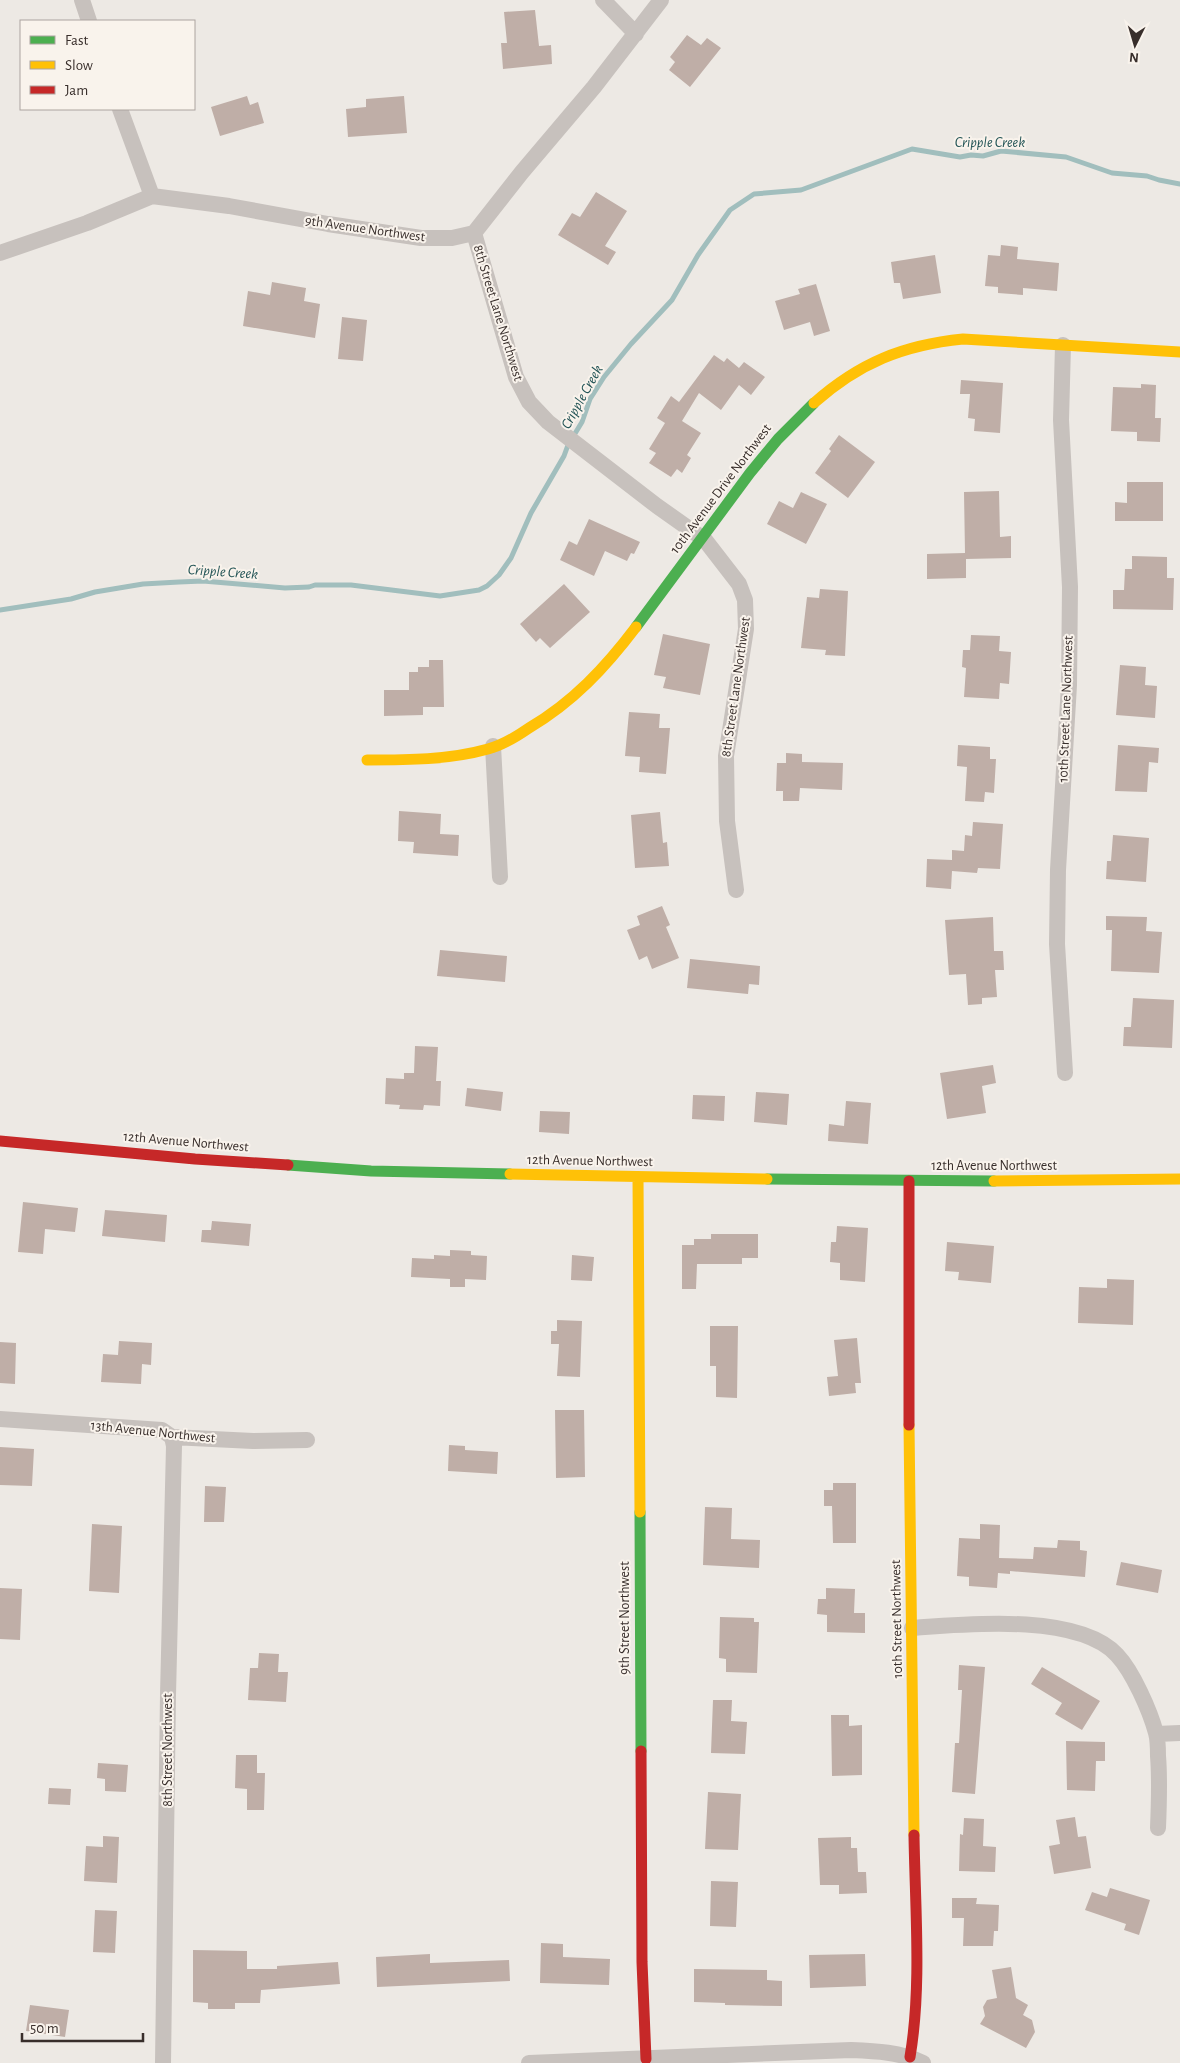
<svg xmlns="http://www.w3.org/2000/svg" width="1180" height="2063" font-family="'Alegreya Sans',sans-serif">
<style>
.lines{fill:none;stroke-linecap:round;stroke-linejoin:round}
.stream{stroke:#a1bebd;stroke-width:5}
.building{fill:#bfaea7}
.street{stroke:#c7c1bd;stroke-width:16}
.fast{stroke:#4caf50;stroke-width:11}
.slow{stroke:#ffc107;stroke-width:11}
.jam{stroke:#c62828;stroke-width:11}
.labels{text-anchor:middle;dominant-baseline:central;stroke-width:4;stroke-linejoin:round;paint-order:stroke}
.street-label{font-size:14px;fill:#382e2b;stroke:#f9f3ec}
.water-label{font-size:15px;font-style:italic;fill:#235456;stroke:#f9f3ec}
</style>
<rect width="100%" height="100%" fill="#ede9e4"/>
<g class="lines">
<!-- stream -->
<path class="stream" d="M0 610 71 599 95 592 143 584 179 582 203 581 285 588 309 587 315 585H351L440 596 479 590 487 586 499 575 511 558 531 513 564 456 568 445 582 422 590 399 604 377 631 344 672 300 698 255 730 210 754 194 801 190 912 149 960 157 971 155 983 156 1001 151 1066 157 1112 173 1147 176 1159 180 1180 184"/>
</g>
<!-- building -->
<path class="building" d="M535 10 539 46 551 45 552 64 503 69 501 43H507L504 12Z
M687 35 701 45 707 38 721 48 690 87 669 70 675 62 670 57Z
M247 96 250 105 258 102 264 123 220 136 211 107Z
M404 96 407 133 348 137 346 109 366 107V99Z
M596 192 627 211 605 246 616 252 608 265 558 235 572 213 580 217Z
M1001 245 1018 247 1017 259 1059 263 1057 291 1023 288V295L998 293V287L985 286 988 255 1000 256Z
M935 255 941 293 903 299 900 283H894L891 262Z
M272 282 306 288 304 301 320 304 315 338 243 326 248 291 270 295Z
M816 284 830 331 814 336 810 322 784 330 775 301 800 294 798 289Z
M342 317 367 320 363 361 338 359Z
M714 355 724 362 727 358 739 368 744 362 765 377 751 395 739 385 721 410 699 393 682 421 701 433 687 455 691 458 682 473 677 469 671 477 649 463 656 453 649 449 665 423 657 418 671 396 679 402Z
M961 380 1003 383 1000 433 974 431 975 419 968 418 970 394H960Z
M1141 384 1156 385 1155 418H1161L1160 442 1137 441V432L1111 431 1113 387 1141 388Z
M839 435 875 462 848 498 815 473 831 451 829 449Z
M1127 482H1163V521H1115V502L1127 503Z
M999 491 1000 537 1011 536V558L966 559V578L927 579V554L965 553 964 492Z
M801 492 827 504 806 544 767 524 779 501 793 508Z
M589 519 640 542 634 554 631 553 627 561 605 551 594 576 560 560 569 541 577 545Z
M1132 556 1167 557V578H1174L1173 610 1113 609V590H1124L1125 569H1132Z
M564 584 590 612 550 648 540 638 536 642 520 624Z
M820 589 848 591 845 656 825 655 826 650 801 648 807 597 819 598Z
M663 634 710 644 700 695 663 688 666 677 654 675Z
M971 635 1000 636 999 651 1011 652 1009 684 1000 683 999 699 964 697 966 668 962 667 963 650H970Z
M429 660H443L444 707H423V715L384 716V690H409V672H418V667H429Z
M1120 665 1146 667 1145 685 1157 686 1155 718 1116 715Z
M629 712 660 714 659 728H670L666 774 639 772 640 757 625 756Z
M958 745 990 747V759H996L994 793 985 792 984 802 965 801 967 767 957 766Z
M1118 745 1159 748 1158 763 1149 762 1147 792 1115 791Z
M786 753 802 754V762L843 763 842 790 800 788 799 801H783V791H776L777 763H786Z
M399 811 441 814 440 834 459 835 458 856 413 853 414 842 398 841Z
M660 812 663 843 667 842 669 866 635 868 631 815Z
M973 822 1003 824 1000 869 978 868 977 873 952 871 951 889 926 887 927 859 952 860V850L964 851 965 835 972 836Z
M1113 835 1149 838 1146 882 1106 879 1107 861H1111Z
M662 906 670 925 666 927 679 958 652 969 647 956 639 960 627 930 640 925 637 916Z
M1106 916 1147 917 1146 931 1162 932 1159 973 1111 971 1112 930H1106Z
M993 917 994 951H1003L1004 970H995L997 997 982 998V1004L968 1005 966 974 949 975 945 920Z
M440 950 507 956 505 982 437 976Z
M690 959 760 966 759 985 749 984 748 994 687 988Z
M1133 998 1174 1000 1172 1048 1123 1046 1124 1027H1131Z
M415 1046 438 1047 436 1081H441L440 1106 424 1105 423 1110 399 1109 400 1105 385 1104 386 1078 404 1079V1073H414Z
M993 1065 996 1083 982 1086 986 1113 947 1119 940 1073Z
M467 1088 503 1092 501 1111 465 1106Z
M756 1092 789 1094 787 1125 754 1122Z
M693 1095 725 1096 724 1121 692 1119Z
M846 1101 871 1103 868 1144 828 1141 829 1124 844 1126Z
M540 1111 570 1112 569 1134 539 1132Z
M23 1202 78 1208 75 1232 45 1229 43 1254 18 1252Z
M105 1210 167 1215 165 1242 102 1236Z
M212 1221 251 1224 249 1246 201 1242 202 1230H211Z
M837 1226 868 1228 865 1282 840 1280V1263L830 1262 831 1242H836Z
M711 1234H758V1258H742V1264H697L696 1289H682V1245H694V1239H711Z
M947 1242 994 1246 991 1283 958 1280 959 1272 945 1271Z
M450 1250 471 1251V1255L487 1256 486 1280 465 1279V1287H450V1279L411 1277 412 1258 434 1259V1255L450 1256Z
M572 1255 594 1257 592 1281 571 1280Z
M1107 1279 1134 1280 1133 1325 1078 1323 1079 1287 1107 1288Z
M557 1320 582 1321 580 1377 557 1376 559 1344H551V1331H557Z
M710 1326H738L737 1398 716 1397V1366H710Z
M857 1338 861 1383H855L856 1393 829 1396 827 1377 838 1376 834 1340Z
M119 1341 152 1343 151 1365 142 1364 141 1384 101 1382 103 1354 118 1355Z
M0 1342 16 1343 15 1384 0 1383Z
M555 1410H584L585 1477 556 1478Z
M449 1445 465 1446V1450L498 1452 497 1474 448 1471Z
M0 1447 34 1449 32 1486 0 1485Z
M833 1483H856V1543H833L832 1506H824V1490H833Z
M205 1486 226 1487 224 1522H204Z
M705 1507 732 1508 731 1539 760 1540 759 1568 703 1565Z
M92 1524 122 1526 119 1593 89 1591Z
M980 1524 1000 1525 999 1558 1033 1559 1034 1547 1057 1548 1058 1540 1080 1541V1550L1087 1551 1085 1577 1010 1571V1574L998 1573 997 1588 969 1586V1577L957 1576 959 1538 980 1539Z
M1121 1562 1162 1570 1158 1593 1116 1585Z
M0 1588 22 1589 20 1640 0 1639Z
M826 1588 855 1589 854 1613H865V1633L827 1632V1615L817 1614 818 1599H826Z
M720 1617 754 1618V1622H759L757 1673 726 1672V1659L719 1658Z
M259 1653 279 1654 278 1672H288L286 1702 248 1700 250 1668H258Z
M959 1665 985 1667 975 1794 952 1792 955 1743H959L962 1690H958Z
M1042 1667 1100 1701 1082 1730 1055 1714 1062 1703 1031 1684Z
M713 1700H732L731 1721 747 1722 745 1754 711 1753Z
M831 1715H849V1726L862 1725V1775L832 1776Z
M1066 1741 1105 1742V1761H1096L1095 1791 1067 1790Z
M236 1755H257V1773H265L264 1810H247V1789L235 1788Z
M98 1763 128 1765 126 1792 105 1791V1779L97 1778Z
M49 1788 71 1789 70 1805 48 1804Z
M708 1792 741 1794 738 1850 705 1849Z
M1075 1817 1078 1837 1086 1836 1091 1868 1054 1874 1049 1846 1060 1844 1056 1820Z
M964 1818 984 1819 983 1846 996 1847 995 1872 959 1871 960 1834 963 1835Z
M103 1836 119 1837 117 1883 84 1881 86 1846 103 1847Z
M851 1837V1848H857L858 1872H866L867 1893 839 1894V1885H820L818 1838Z
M711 1881 738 1882 736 1927 710 1926Z
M1110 1888 1150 1900 1139 1935 1124 1930 1126 1924 1085 1910 1092 1892 1107 1897Z
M952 1898H977L976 1904 999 1905 998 1931H994L993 1946H963L964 1918H952Z
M95 1910 117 1911 115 1953 93 1952Z
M541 1943 563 1944V1957L610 1959 609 1985 540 1983Z
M193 1950 247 1951V1969H277V1966L338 1962 340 1984 261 1990 260 2003H235V2009H208V2003L193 2002Z
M430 1954V1963L509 1960 510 1981 377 1987 376 1957Z
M865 1954 866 1986 810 1988 809 1955Z
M1011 1967 1016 1998 1028 2005 1023 2015 1032 2020 1035 2032 1026 2048 980 2024 985 2016 983 2007 987 2000 997 1998 992 1970Z
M694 1969 767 1970V1980L782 1981V2006L725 2005V2003L694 2002Z
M30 2005 69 2010 65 2037 26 2031Z"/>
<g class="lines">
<!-- street -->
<path class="street" d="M82 0 89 21
M603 0 636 34
M120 109 152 196
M474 233 516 377 529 402 548 422 657 506 705 540 739 584 745 600 746 629 726 756 727 821 736 890
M0 253 87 223 152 196 229 206 328 224 421 238H452L474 233 522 172 594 87 661 0
M1063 345 1061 420 1070 587 1069 685 1058 870 1057 944 1065 1073
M493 746 500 877
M0 1419 162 1430 172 1437 253 1441 307 1440
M912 1628C966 1624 1078 1613 1117 1655 1133 1672 1150 1711 1156 1733 1158 1740 1158 1748 1158 1756 1160 1780 1159 1804 1158 1828
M1157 1734 1180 1733
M163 2063 168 1695 174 1446 172 1437
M529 2063 851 2050C876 2051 900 2052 923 2063"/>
<!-- fast -->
<path class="fast" d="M636 627 750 473 778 439 814 403
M288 1165 371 1171 510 1174
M767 1179 994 1181
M640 1512 641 1751"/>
<!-- slow -->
<path class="slow" d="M814 403C859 363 903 345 963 339L1180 352
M367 760C407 760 449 760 488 749 503 745 516 737 529 728 573 702 605 668 636 627
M510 1174 767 1179
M638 1177 640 1512
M994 1181 1180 1179
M909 1425 914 1835"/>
<!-- jam -->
<path class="jam" d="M0 1141 195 1159 288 1165
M909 1425V1181
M641 1751 642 1962 646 2059
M910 2057C922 1986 915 1907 914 1835"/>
</g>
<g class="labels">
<!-- street labels -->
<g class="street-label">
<text transform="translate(365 229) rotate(8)">9th Avenue Northwest</text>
<text transform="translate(498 313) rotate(73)">8th Street Lane Northwest</text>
<text transform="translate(721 489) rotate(-53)">10th Avenue Drive Northwest</text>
<text transform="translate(736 687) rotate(-82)">8th Street Lane Northwest</text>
<text transform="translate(1066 709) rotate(-88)">10th Street Lane Northwest</text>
<text transform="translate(186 1142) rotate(5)">12th Avenue Northwest</text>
<text transform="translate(590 1161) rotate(1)">12th Avenue Northwest</text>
<text x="994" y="1166">12th Avenue Northwest</text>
<text transform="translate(153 1432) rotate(6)">13th Avenue Northwest</text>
<text transform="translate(625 1618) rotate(-90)">9th Street Northwest</text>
<text transform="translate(897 1619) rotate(-91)">10th Street Northwest</text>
<text transform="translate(168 1750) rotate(-90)">8th Street Northwest</text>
</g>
<!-- water labels -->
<g class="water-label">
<text x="990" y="142">Cripple Creek</text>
<text transform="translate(582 397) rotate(-61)">Cripple Creek</text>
<text transform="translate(223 572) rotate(4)">Cripple Creek</text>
</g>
</g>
<!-- legend -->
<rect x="20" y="20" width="175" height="90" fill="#f9f3ec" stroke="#aca49f"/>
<rect x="30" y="36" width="25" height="8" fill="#4caf50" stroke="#aca49f"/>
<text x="65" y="45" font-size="15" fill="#382e2b">Fast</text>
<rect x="30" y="61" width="25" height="8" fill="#ffc107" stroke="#aca49f"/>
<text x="65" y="70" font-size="15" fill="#382e2b">Slow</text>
<rect x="30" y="86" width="25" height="8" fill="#c62828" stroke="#aca49f"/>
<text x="65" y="95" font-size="15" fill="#382e2b">Jam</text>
<!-- north arrow -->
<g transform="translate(1135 45) rotate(185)" stroke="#f9f3ec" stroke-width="4" paint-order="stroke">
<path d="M0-4L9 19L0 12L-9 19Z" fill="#382e2b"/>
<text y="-8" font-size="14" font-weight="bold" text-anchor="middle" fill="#382e2b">N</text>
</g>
<!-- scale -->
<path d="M22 2033v8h121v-8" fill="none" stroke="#382e2b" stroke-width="2.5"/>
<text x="30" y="2033" font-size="15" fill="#382e2b" stroke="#f9f3ec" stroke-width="4" paint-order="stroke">50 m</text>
</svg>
